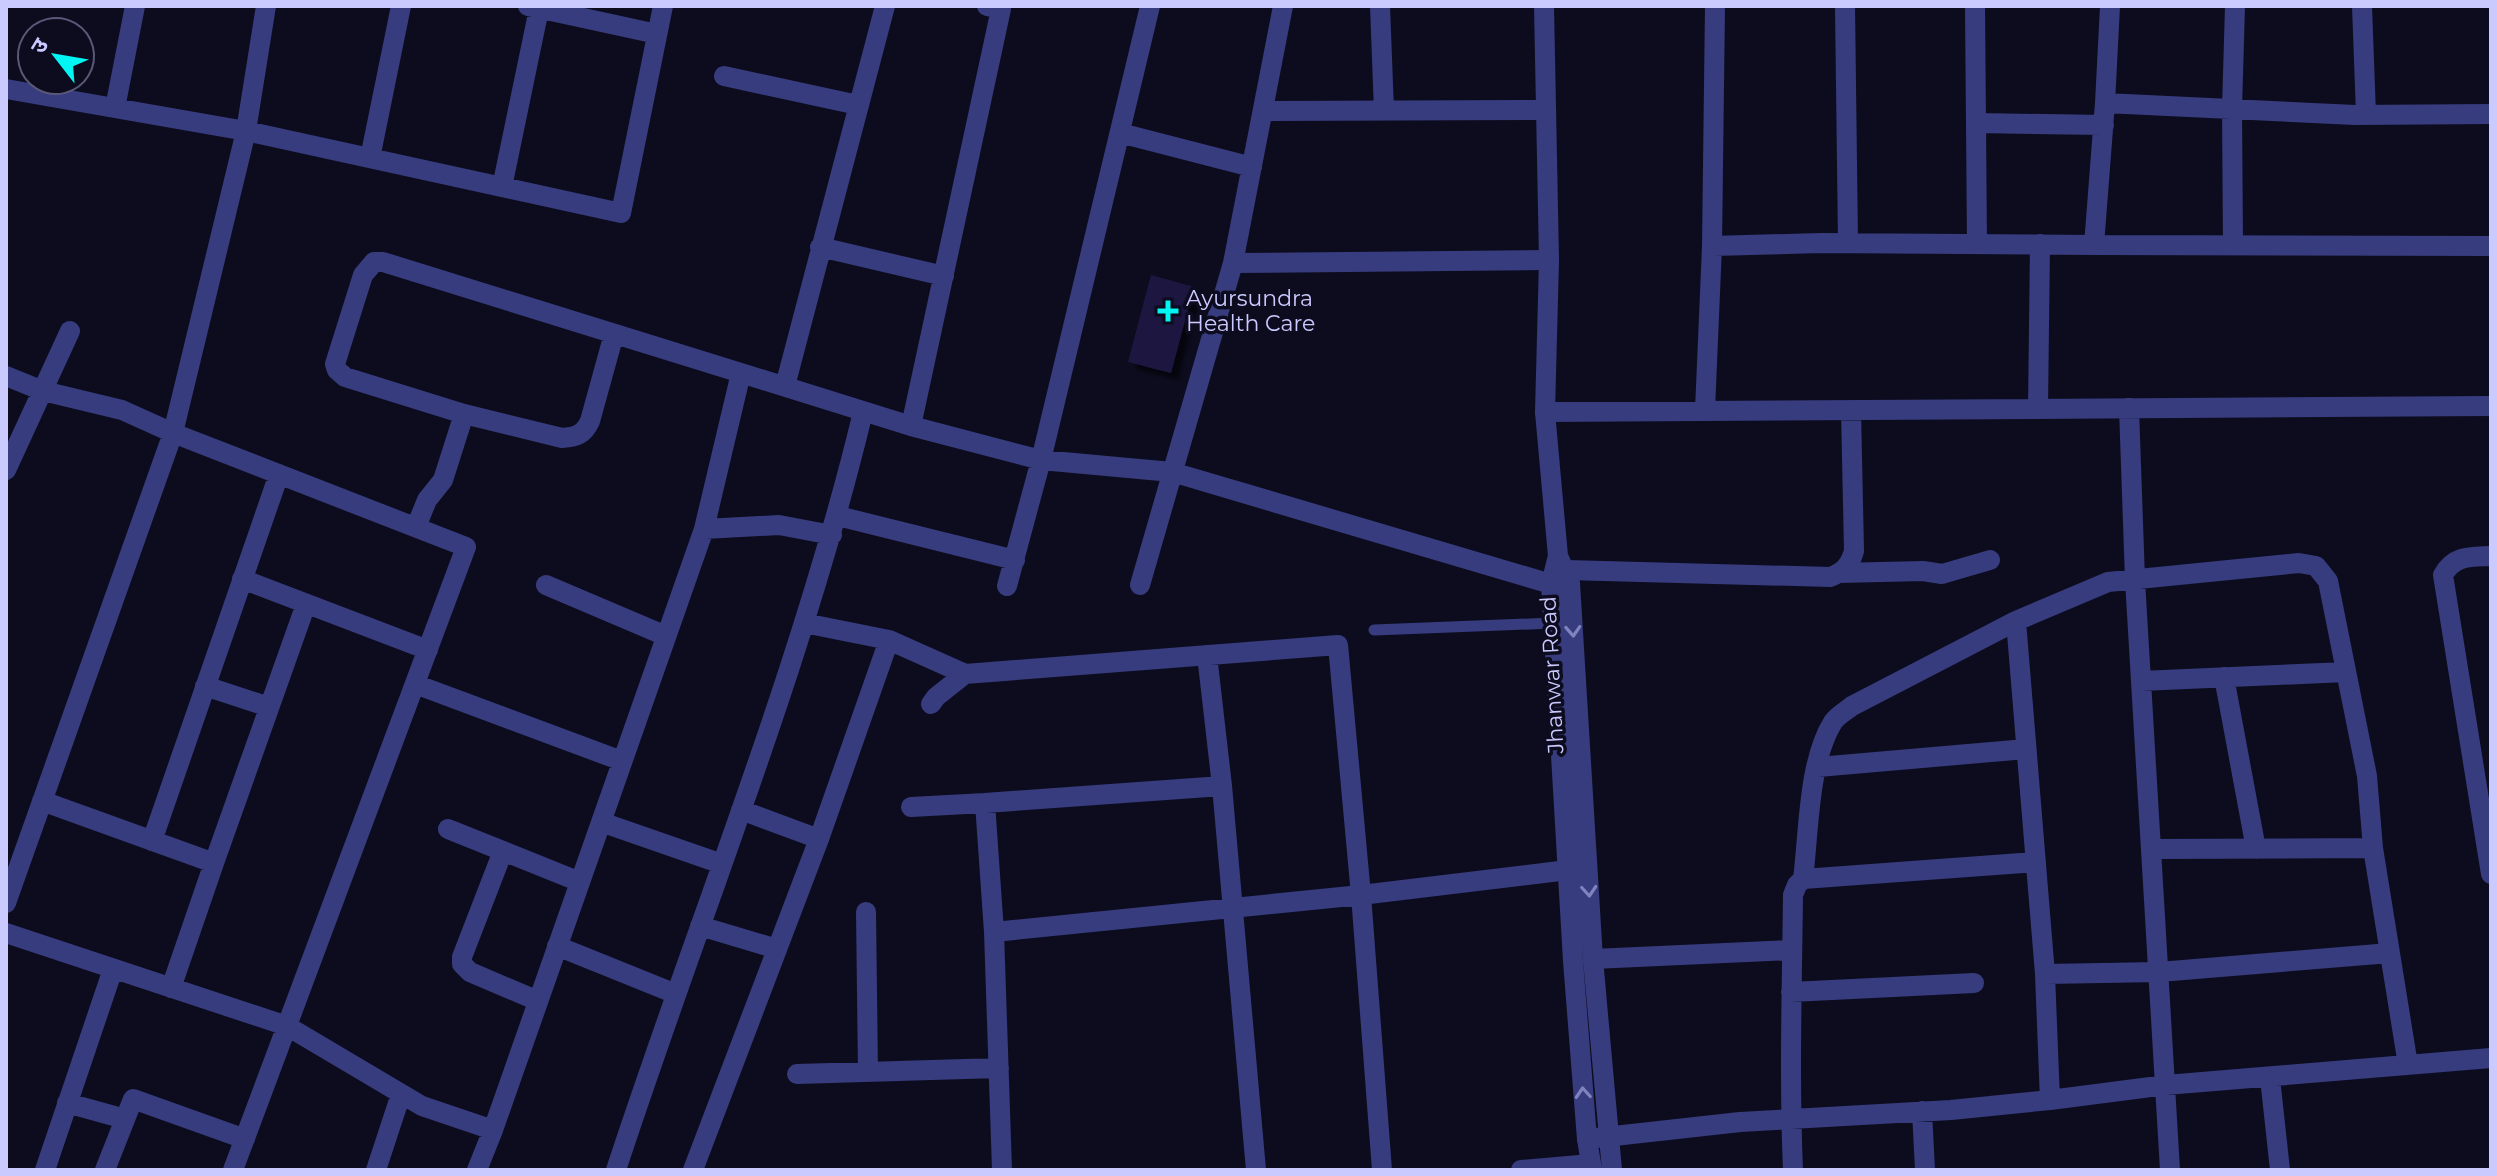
<svg xmlns="http://www.w3.org/2000/svg" width="2497" height="1176" font-family="Montserrat,'Noto Sans Devanagari',sans-serif">
<style>
.building{fill:#1c1840;filter:url(#shadow)}
.lines{fill:none;stroke-linecap:round;stroke-linejoin:round}
.service{stroke:#373c7e;stroke-width:11}
.minor{stroke:#373c7e;stroke-width:20}
.tertiary{stroke:#373c7e;stroke-width:20}
.oneway{stroke:#8183be}
.poi-dot{fill:#00f5f3;stroke:#0d0c1f;stroke-width:3}
.labels{text-anchor:middle;dominant-baseline:central;stroke-width:7;stroke-linejoin:round;paint-order:stroke}
.poi-label{font-size:22px;fill:#cbcaff;stroke:#0d0c1f;text-anchor:start}
.street-label{font-size:22px;fill:#cbcaff;stroke:#0d0c1f}
</style>
<defs>
<filter id="shadow"><feDropShadow dx="7" dy="7" stdDeviation="2" flood-color="#0009"/></filter>
</defs>
<rect width="100%" height="100%" fill="#0d0c1f"/>
<!-- building -->
<path class="building" d="M1151 275 1194 287 1171 373 1128 362Z"/>
<g class="lines">
<!-- service -->
<path class="service" d="M1374 630 1553 623"/>
<!-- minor -->
<path class="minor" d="M528 6 657 34
M1380 6 1384 111
M1845 6 1848 243
M1975 6 1977 244
M2362 6 2366 115
M724 76 858 105
M6 89 246 131 621 213 663 6
M2105 103 2110 6
M115 108 135 6
M1263 111 1546 110
M1976 123 2104 125
M1120 133 1252 167
M370 158 401 6
M502 187 539 9
M2094 245 2491 246
M2233 245 2232 109 2235 6
M1712 246 1715 6
M820 247 944 276
M1233 263 1549 260
M741 373 911 426 1001 9 987 6
M6 376 43 391 122 410 173 433 466 547 233 1170
M785 386 885 6
M2129 408 2135 580 2170 1170
M2038 409 2040 244
M1705 410 1712 246 1821 243 2094 245 2105 103 2355 115 2491 114
M1545 412 2491 406
M911 426 1041 460 1172 472 1551 584
M6 470 70 331
M838 516 1015 560
M416 527 427 500 443 480 464 414
M704 529 779 525 832 535
M2491 556C2470 557 2454 555 2443 575L2491 874
M1566 570 1830 577C1844 572 1850 565 1854 551L1851 410
M1839 573 1923 571 1942 574 1990 560
M242 579 428 650
M546 585 666 636
M1140 585 1233 263 1283 6
M1007 586 1041 460 1150 6
M2016 621 2045 974 2159 972 2390 953
M804 623 889 640 965 674 936 697 931 704
M1207 655 1222 786
M965 674 1338 645 1361 895 1382 1170
M2224 677 2256 849
M2141 681 2346 672
M415 684 622 761
M205 686 269 707
M1818 767 2026 749
M42 801 214 863 171 988
M911 807 985 803
M741 810 819 839
M601 822 722 864
M448 829 580 882
M152 841 279 474
M2152 849 2373 848
M503 851 462 957V964L470 972 538 1001
M214 863 306 604
M1803 879C1809 832 1808 762 1833 722 1838 715 1846 711 1852 706L2016 621 2108 582 2299 563 2316 566 2328 581 2367 776 2373 848 2408 1065
M6 903 173 433 246 131 266 6
M866 912 868 1072
M700 926 777 949
M994 932 985 803 1222 786 1256 1170
M6 933 287 1026 422 1106 493 1130 477 1170
M557 946 676 994
M1593 959 1792 950
M2045 974 2050 1100
M1791 992 1974 983
M797 1074 999 1068
M2270 1078 2280 1170
M67 1103 125 1119
M1922 1111 1925 1170
M493 1130 704 529 741 373 383 262H374L363 275 335 364 337 370 345 377 464 414 562 438C577 437 584 434 590 421L614 334
M1587 1139 1740 1122 1951 1110 2050 1100 2166 1085 2491 1058
M45 1170 113 969
M105 1170 133 1099 245 1139
M376 1170 401 1094
M616 1170C699 917 801 670 863 412
M693 1170 819 839 889 640
M1002 1170 994 932 1361 895 1568 870
M1521 1170 1591 1164
M1793 1170C1789 1078 1792 987 1793 895L1797 885 1803 879 2036 862"/>
<!-- tertiary -->
<path class="tertiary" d="M1544 6 1549 260 1545 412 1558 556 1551 584 1573 961 1587 1139 1592 1170
M1558 556 1570 583 1593 959 1612 1170"/>
</g>
<!-- one-way arrows -->
<defs><path id="oneway-chevron" d="M-2-3.5L2.5 0L-2 3.5" fill="none" stroke-width="1.6" stroke-linecap="round" stroke-linejoin="round" transform="scale(2)"/></defs>
<g class="oneway">
<use href="#oneway-chevron" transform="translate(1573 631) rotate(87)"/>
<use href="#oneway-chevron" transform="translate(1589 891) rotate(86)"/>
<use href="#oneway-chevron" transform="translate(1583 1093) rotate(-94)"/>
</g>
<!-- markers -->
<path class="poi-dot" d="M1164 299h8v8h8v8h-8v8h-8v-8h-8v-8h8z"/>
<g class="labels">
<!-- poi labels -->
<g class="poi-label">
<text x="1186" y="298">Ayursundra<tspan x="1186" dy="25">Health Care</tspan></text>
</g>
<!-- street labels -->
<g class="street-label">
<text transform="translate(1552 675) rotate(-93)">Jhanwar Road</text>
</g>
</g>
<!-- border -->
<rect width="2497" height="1176" fill="none" stroke="#cbcaff" stroke-width="16"/>
<!-- north arrow -->
<g transform="translate(56 56) rotate(301)"><circle r="38" fill="#0d0c1f" stroke="#595879" stroke-width="2"/>
<path d="M0-6L14 30L0 20L-14 30Z" fill="#00f5f3"/>
<text y="-12" font-size="22" font-weight="bold" text-anchor="middle" fill="#cbcaff">उ</text>
</g>
</svg>
